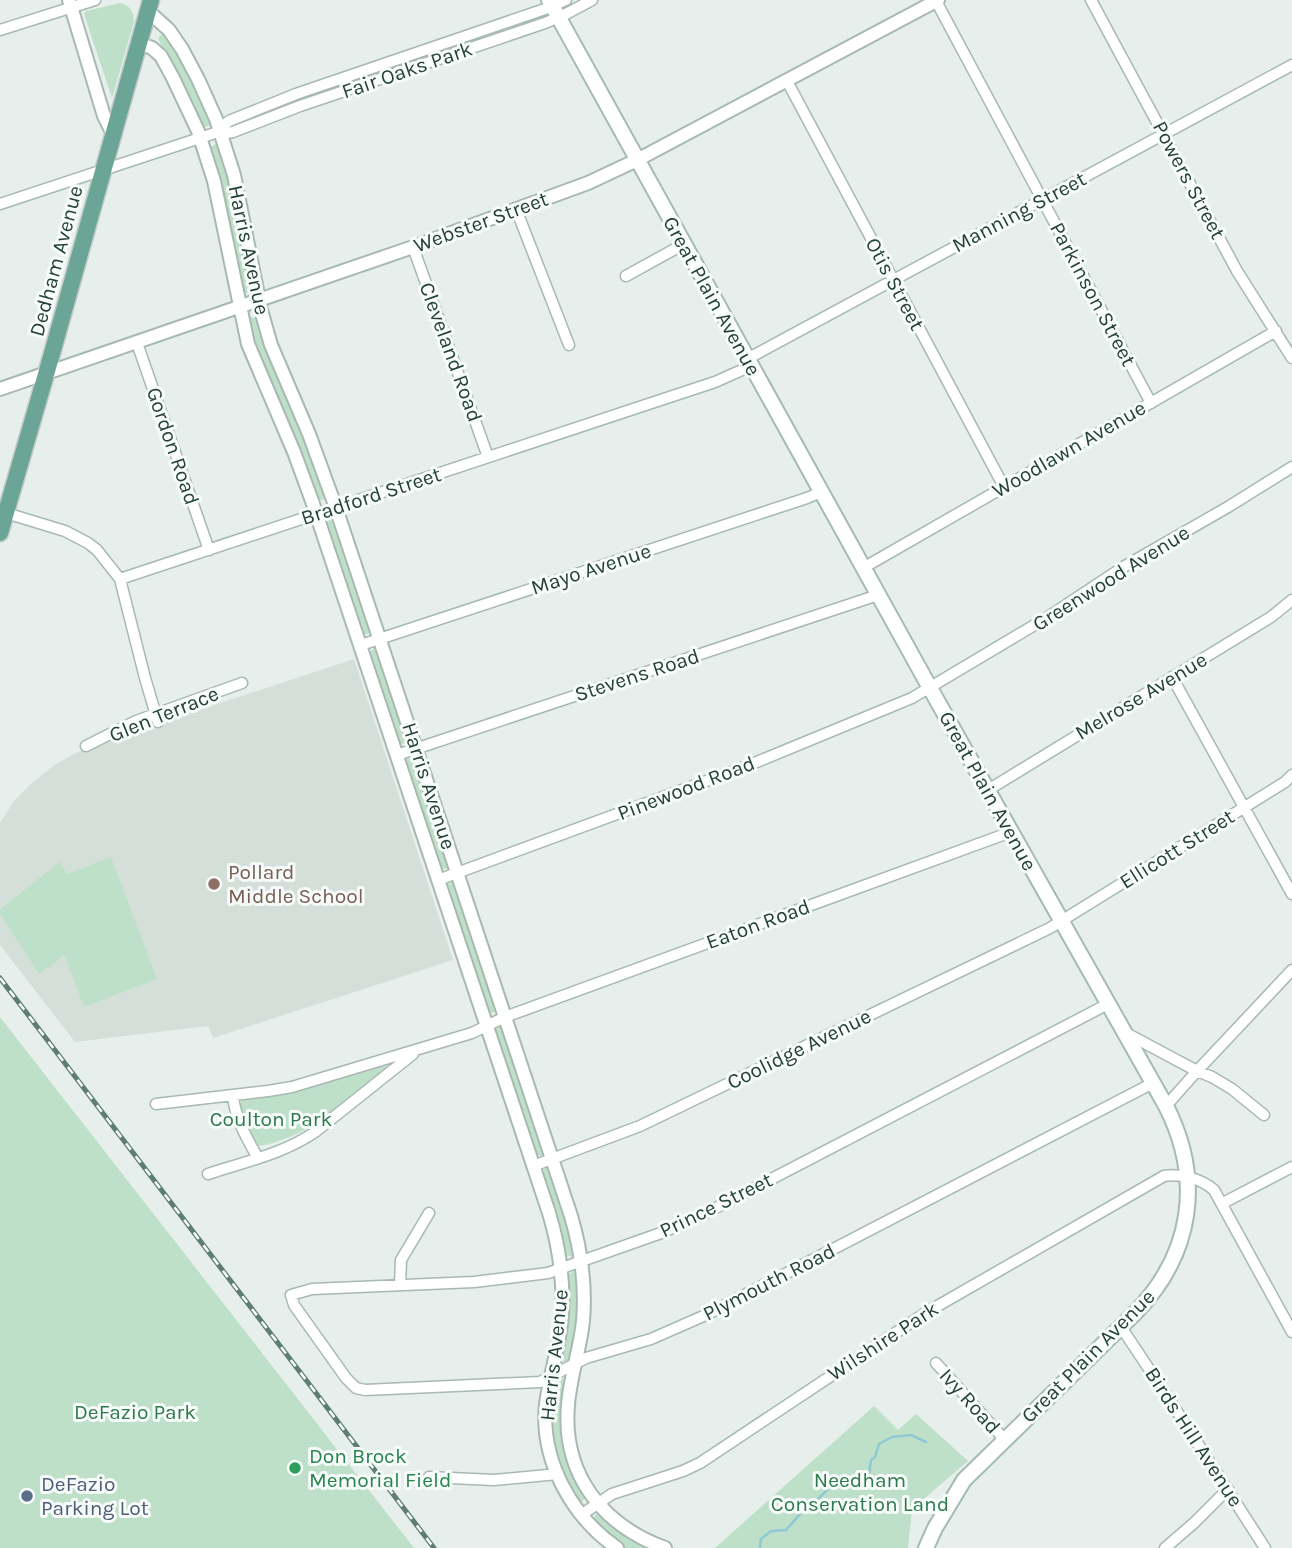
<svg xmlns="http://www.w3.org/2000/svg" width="1292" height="1548" font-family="Karla,sans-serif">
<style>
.built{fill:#d4dfda}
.green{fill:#bfe0c8}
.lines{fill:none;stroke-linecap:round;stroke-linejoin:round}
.stream{stroke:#8ec9d4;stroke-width:2.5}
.minor-casing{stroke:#a8b8b2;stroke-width:13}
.tertiary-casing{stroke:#a8b8b2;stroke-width:16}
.secondary-casing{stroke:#a4bbb3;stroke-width:18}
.primary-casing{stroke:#c2cac8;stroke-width:19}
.minor{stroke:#fff;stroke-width:10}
.tertiary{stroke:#fff;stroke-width:12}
.secondary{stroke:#fff;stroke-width:14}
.primary{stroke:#6aa596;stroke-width:16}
.rail-casing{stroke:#5f7d75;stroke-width:5}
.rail{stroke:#f7fbf9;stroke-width:2.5;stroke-dasharray:8;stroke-linecap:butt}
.education-dot{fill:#8d6e63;stroke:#f7fbf9;stroke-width:2.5}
.leisure-dot{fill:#2e9e5b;stroke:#f7fbf9;stroke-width:2.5}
.service-dot{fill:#5c6f8a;stroke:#f7fbf9;stroke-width:2.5}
.labels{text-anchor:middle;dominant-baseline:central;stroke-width:6;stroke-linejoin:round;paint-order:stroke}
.street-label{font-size:21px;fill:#24423a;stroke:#f7fbf9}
.education-label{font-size:21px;fill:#785e54;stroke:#f7fbf9;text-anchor:start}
.park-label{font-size:21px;fill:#2d7a4b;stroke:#f7fbf9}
.leisure-label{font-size:21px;fill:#27864d;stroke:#f7fbf9;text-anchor:start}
.service-label{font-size:21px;fill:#4e5e75;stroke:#f7fbf9;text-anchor:start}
</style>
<rect width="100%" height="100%" fill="#e6efeb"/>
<!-- built -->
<path class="built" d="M354 659 453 960 213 1038 208 1026 75 1042 0 945V823L14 801 32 783 53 766 70 756 93 745Z"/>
<!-- green -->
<path class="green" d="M120 3C130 5 134 12 134 22L112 98 84 14 86 11Z
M548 12 550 15 549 18 435 55 434 51Z
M163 33C181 46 202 101 211 123L209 126 204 127 200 124 158 38Z
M422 56 423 60 306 100 304 99V96Z
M215 144 219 145 227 167 251 289 247 293 243 292 210 153 211 147Z
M251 317 257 319 299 423 326 497 322 500 317 499 259 359 247 320Z
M329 519H333L336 521 371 632 368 634H362L326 528V523Z
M376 648 408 741C405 745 401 744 398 743L369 653 373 649Z
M410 756 413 757 449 866 446 869 440 868 405 764V760Z
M111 857 157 979 84 1007 64 954 55 963 39 974 0 914V909L60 862 67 874Z
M449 882 455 883 497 1009 493 1013 488 1012 447 890Z
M0 1017 414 1548H0Z
M498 1025H501L545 1154 542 1156 536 1155 493 1031Z
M386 1063 387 1068C349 1098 309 1138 259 1146 253 1138 236 1113 240 1103 241 1101 243 1100 245 1099L276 1094Z
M546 1167H549L570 1228 574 1255 572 1257 566 1255 564 1251 542 1172Z
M574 1271 577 1273 579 1311 571 1361 565 1363 560 1357 567 1277 569 1274Z
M557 1378H562L566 1382 563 1401 586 1495V1498L582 1501 575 1498C570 1487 562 1475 558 1462 548 1434 550 1406 557 1378Z
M874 1406 898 1430 916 1414 968 1461 912 1509 908 1548H715Z
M599 1513 653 1548H624L594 1522 595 1515Z"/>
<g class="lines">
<!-- stream -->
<path class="stream" d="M760 1548 761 1539 771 1531 786 1530 801 1513 815 1502 830 1487 836 1484H855L862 1482 869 1474 871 1460 875 1457 879 1444 892 1437 911 1435 926 1442"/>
<defs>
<path id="minor" d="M1091 0 1237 271 1292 358
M936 1 1151 403
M0 30 95 0
M787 81 1004 487
M221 131 224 125 229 121 296 94 545 9 566 0
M0 204 221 131 227 133 233 132 300 106 545 23 564 15 592 0
M516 209 569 345
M413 247 488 457
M626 276 684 244
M137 343 209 550
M747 359 1292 65
M6 513 65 531 88 543 97 550 120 579 145 678 158 722
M863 568 1276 331
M120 579 715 382 751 366
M361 645 807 498 821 492
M1172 677 1292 894
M86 746 136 721 242 683
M397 755 878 595
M988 790 1271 617 1292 600
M438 880 747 766 912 698 1048 617 1125 566 1228 507 1292 467
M1108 1004 702 1215 661 1233 548 1273 474 1282 312 1289 291 1295 294 1305 346 1378 356 1388 365 1390 540 1382 586 1358 651 1339 708 1314 1153 1083
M1124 1032 1197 1071 1212 1077 1232 1089 1264 1115
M233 1096C235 1118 247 1139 258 1158
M156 1104 268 1091 292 1087 472 1033 505 1017 1011 832
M1166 1106 1197 1071 1292 970
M533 1166 640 1126 1050 928 1285 782 1292 775
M208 1174C244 1162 283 1154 315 1132L413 1054
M1223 1203 1292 1167
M400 1285 401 1260 429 1213
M1121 1327 1169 1399 1265 1548
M936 1363 1004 1439
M429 1477 494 1480 558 1474
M581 1515 612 1494 683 1471 700 1463 927 1312 1164 1176C1180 1173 1202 1179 1214 1190L1292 1332
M1165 1548 1194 1523 1228 1489"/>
<path id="tertiary" d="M69 0 104 116 113 134
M148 11 169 30 182 49 198 79 216 119 234 175 261 310 271 345 309 434 336 508 571 1216C581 1250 586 1286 583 1321 580 1350 570 1377 568 1405 562 1474 602 1525 665 1548
M139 43 152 48 161 56 173 78 198 131 214 181 248 344 294 452 312 501 549 1213C559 1246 564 1279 562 1314 560 1345 550 1374 546 1404 540 1460 572 1517 617 1548
M0 389 413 247 588 183 637 160 938 0"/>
<path id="secondary" d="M549 0 930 688 1166 1106C1203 1179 1193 1253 1136 1312L964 1480 935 1528 926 1548"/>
<path id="primary" d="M0 533 51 357 151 0"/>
</defs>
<!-- minor casing -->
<use href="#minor" class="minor-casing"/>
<!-- tertiary casing -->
<use href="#tertiary" class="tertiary-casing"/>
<!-- secondary casing -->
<use href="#secondary" class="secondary-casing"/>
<!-- primary casing -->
<use href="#primary" class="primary-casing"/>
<!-- minor -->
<use href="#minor" class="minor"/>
<!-- tertiary -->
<use href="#tertiary" class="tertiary"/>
<!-- secondary -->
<use href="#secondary" class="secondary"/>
<!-- primary -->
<use href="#primary" class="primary"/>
<defs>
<path id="rail" d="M0 978 434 1548"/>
</defs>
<!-- rail casing -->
<use href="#rail" class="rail-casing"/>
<!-- rail -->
<use href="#rail" class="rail"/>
</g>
<!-- markers -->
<circle class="education-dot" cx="214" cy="884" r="7"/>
<circle class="leisure-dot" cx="295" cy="1468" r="7"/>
<circle class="service-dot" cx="27" cy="1496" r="7"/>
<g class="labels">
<!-- street labels -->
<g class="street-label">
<text transform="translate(407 70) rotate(-19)">Fair Oaks Park</text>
<text transform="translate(1189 180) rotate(62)">Powers Street</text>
<text transform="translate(1019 212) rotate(-28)">Manning Street</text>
<text transform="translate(481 222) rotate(-20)">Webster Street</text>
<text transform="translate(249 250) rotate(78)">Harris Avenue</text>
<text transform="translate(56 261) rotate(-75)">Dedham Avenue</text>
<text transform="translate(895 284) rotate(62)">Otis Street</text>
<text transform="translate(1093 294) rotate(62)">Parkinson Street</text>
<text transform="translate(712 296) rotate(61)">Great Plain Avenue</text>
<text transform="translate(451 352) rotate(70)">Cleveland Road</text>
<text transform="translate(173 446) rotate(71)">Gordon Road</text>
<text transform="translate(1069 449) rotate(-30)">Woodlawn Avenue</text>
<text transform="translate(371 496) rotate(-18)">Bradford Street</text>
<text transform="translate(591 569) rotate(-18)">Mayo Avenue</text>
<text transform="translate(1111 578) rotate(-32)">Greenwood Avenue</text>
<text transform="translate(637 675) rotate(-18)">Stevens Road</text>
<text transform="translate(1141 696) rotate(-31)">Melrose Avenue</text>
<text transform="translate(164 714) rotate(-22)">Glen Terrace</text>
<text transform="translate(429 786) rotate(72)">Harris Avenue</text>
<text transform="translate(686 788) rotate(-21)">Pinewood Road</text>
<text transform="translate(988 791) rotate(61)">Great Plain Avenue</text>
<text transform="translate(1177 849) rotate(-32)">Ellicott Street</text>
<text transform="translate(758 924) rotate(-20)">Eaton Road</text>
<text transform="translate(799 1049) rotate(-26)">Coolidge Avenue</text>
<text transform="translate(716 1205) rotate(-26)">Prince Street</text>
<text transform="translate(769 1282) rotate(-27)">Plymouth Road</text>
<text transform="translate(883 1341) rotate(-33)">Wilshire Park</text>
<text transform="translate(554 1355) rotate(-84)">Harris Avenue</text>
<text transform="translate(1088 1356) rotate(-45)">Great Plain Avenue</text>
<text transform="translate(970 1401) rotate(48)">Ivy Road</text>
<text transform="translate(1194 1437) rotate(57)">Birds Hill Avenue</text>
</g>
<!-- education labels -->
<g class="education-label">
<text x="228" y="872">Pollard<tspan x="228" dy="24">Middle School</tspan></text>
</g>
<!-- park labels -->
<g class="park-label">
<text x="271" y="1119">Coulton Park</text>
<text x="135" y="1412">DeFazio Park</text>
<text x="860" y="1480">Needham<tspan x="860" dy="24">Conservation Land</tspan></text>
</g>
<!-- leisure labels -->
<g class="leisure-label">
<text x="309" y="1456">Don Brock<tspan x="309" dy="24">Memorial Field</tspan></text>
</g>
<!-- service labels -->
<g class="service-label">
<text x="41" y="1484">DeFazio<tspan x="41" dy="24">Parking Lot</tspan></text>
</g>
</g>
</svg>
